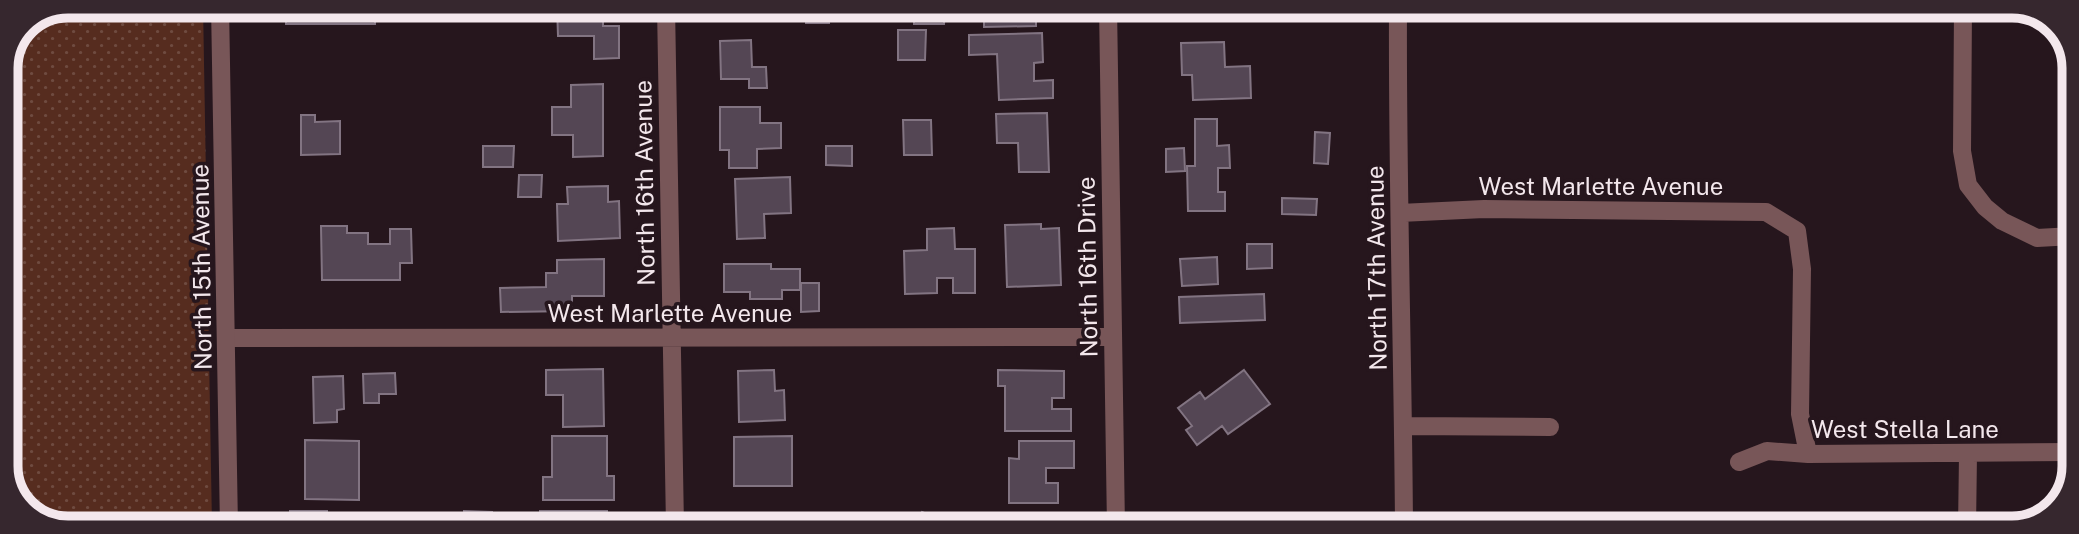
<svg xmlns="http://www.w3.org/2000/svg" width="2079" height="534" font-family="'Public Sans',sans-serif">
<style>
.grass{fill:url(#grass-dots)}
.building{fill:#544654;stroke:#827482;stroke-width:2}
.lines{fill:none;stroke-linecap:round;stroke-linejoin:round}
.minor{stroke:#785658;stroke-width:18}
.tertiary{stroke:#785658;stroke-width:18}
.labels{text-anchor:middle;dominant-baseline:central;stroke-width:7;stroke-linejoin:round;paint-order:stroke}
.street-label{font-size:24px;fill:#f3e7ec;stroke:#26161d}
.rim{fill:none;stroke:#f3e7ec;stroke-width:9}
</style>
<defs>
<pattern id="grass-dots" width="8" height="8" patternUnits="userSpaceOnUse" patternTransform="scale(1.75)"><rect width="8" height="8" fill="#562c1f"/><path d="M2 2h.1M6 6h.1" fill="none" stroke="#6f4b40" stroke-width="1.8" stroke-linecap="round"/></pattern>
</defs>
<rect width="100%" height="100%" fill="#26161d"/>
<!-- grass -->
<path class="grass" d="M67 5H203L212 527H52L20 507 6 474 5 67 24 23Z"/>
<!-- building -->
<path class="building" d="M286 5 380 6H375V24H286Z
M557 6H603V26H619V58L594 59V36H558Z
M716 6H756V13L716 14Z
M806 6H829V23H806Z
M914 6H945L944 24H914Z
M984 6H1036V26L984 27Z
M898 30H926L925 60H898Z
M1042 33 1043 62 1034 63V81L1053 80V98L999 100 997 54 969 55V35Z
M751 40 752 67H766L767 88H749V79H721L720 41Z
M1224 42 1225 67 1250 66 1251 98 1193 100 1192 75H1182L1181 43Z
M603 84V156L573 157V135H552V107H571V85Z
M720 107H760V123H781V148L757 149V168H729V150H720Z
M1047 113 1049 172H1019L1018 143H997L996 114Z
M301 115H315V122L340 121V154L301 155Z
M1195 119H1217V146L1229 145 1230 168H1218V192H1225V211H1188L1187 166H1195Z
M903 120H931L932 155H904Z
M1315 132 1330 133 1328 164 1314 163Z
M483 146H514L513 167H483Z
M826 146H852V166L826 165Z
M1184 148 1185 171 1166 172V149Z
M519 175H542L541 197H518Z
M790 177 791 213 764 214 765 238 737 239 735 179Z
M608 186V202L619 201 620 238 558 241 557 204H568L567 187Z
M1282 198 1317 199 1316 215 1282 214Z
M1041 224V229L1059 228 1061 285 1007 287 1005 225Z
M321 226H347V233H368V244H390V229H411L412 263H400V280H322Z
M954 228 955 249H975V293H953V278H937V293L905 294 904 251 927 250V229Z
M1247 244H1272V268L1247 269Z
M1217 257 1218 284 1182 286 1180 259Z
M604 259V296H572V311L501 312 500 288 546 287V273H557V260Z
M724 264H771V269H800V290H782V299H750V292H724Z
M801 283H819V311L801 312Z
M1264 294 1265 320 1180 323 1179 297Z
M603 369 604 426 563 427V395H546V370Z
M774 370 775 391 784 390 785 420 739 422 738 371Z
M998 370 1064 371V398H1052V409H1071V431H1005V386H998Z
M1244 370 1270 404 1228 434 1222 426 1197 445 1186 430 1192 426 1178 408 1200 392 1205 399Z
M395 373 396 394H379V403H364L363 374Z
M343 376 344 409 337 410V422L314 423 313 377Z
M552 436H607V476H614V500H543V477H552Z
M792 436V486H734V437Z
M305 440 359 441V500L305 499Z
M1019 441H1074V468H1046V483H1058V503H1009V458L1019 459Z
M290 511H327V520H337V527H290Z
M464 511 492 512V527H464Z
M540 511H607V527H540Z
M922 512 948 523 946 528H925L917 524Z
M787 513 788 527H740V514Z
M1058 514V528H1028L1027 515Z
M424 521H451V527H424Z"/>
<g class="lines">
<!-- minor -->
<path class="minor" d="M666 6 675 527
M1108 6 1116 528
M1398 7C1397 180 1403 354 1404 528
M1963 7 1962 151 1968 185 1985 207 2002 221 2037 238 2073 236
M1400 213 1484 209 1766 212 1797 231 1802 269 1800 414 1808 454
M227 338 1113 337
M1404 426 1550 427
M1739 462 1767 451 1808 454 2072 452
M1967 529 1968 454"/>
<!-- tertiary -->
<path class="tertiary" d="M220 5 229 527"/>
</g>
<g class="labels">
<!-- street labels -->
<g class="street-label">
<text transform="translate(644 183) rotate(-91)">North 16th Avenue</text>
<text x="1601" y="186">West Marlette Avenue</text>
<text transform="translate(201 267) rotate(-91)">North 15th Avenue</text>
<text transform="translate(1087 267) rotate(-91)">North 16th Drive</text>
<text transform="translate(1376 268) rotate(-91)">North 17th Avenue</text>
<text x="670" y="313">West Marlette Avenue</text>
<text x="1905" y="429">West Stella Lane</text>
</g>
</g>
<!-- crop -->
<path d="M0 0H2079V534H0ZM68 18H2012A50 50 0 0 1 2062 68V466A50 50 0 0 1 2012 516H68A50 50 0 0 1 18 466V68A50 50 0 0 1 68 18Z" fill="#36272e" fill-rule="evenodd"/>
<path class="rim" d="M68 18H2012A50 50 0 0 1 2062 68V466A50 50 0 0 1 2012 516H68A50 50 0 0 1 18 466V68A50 50 0 0 1 68 18Z"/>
</svg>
